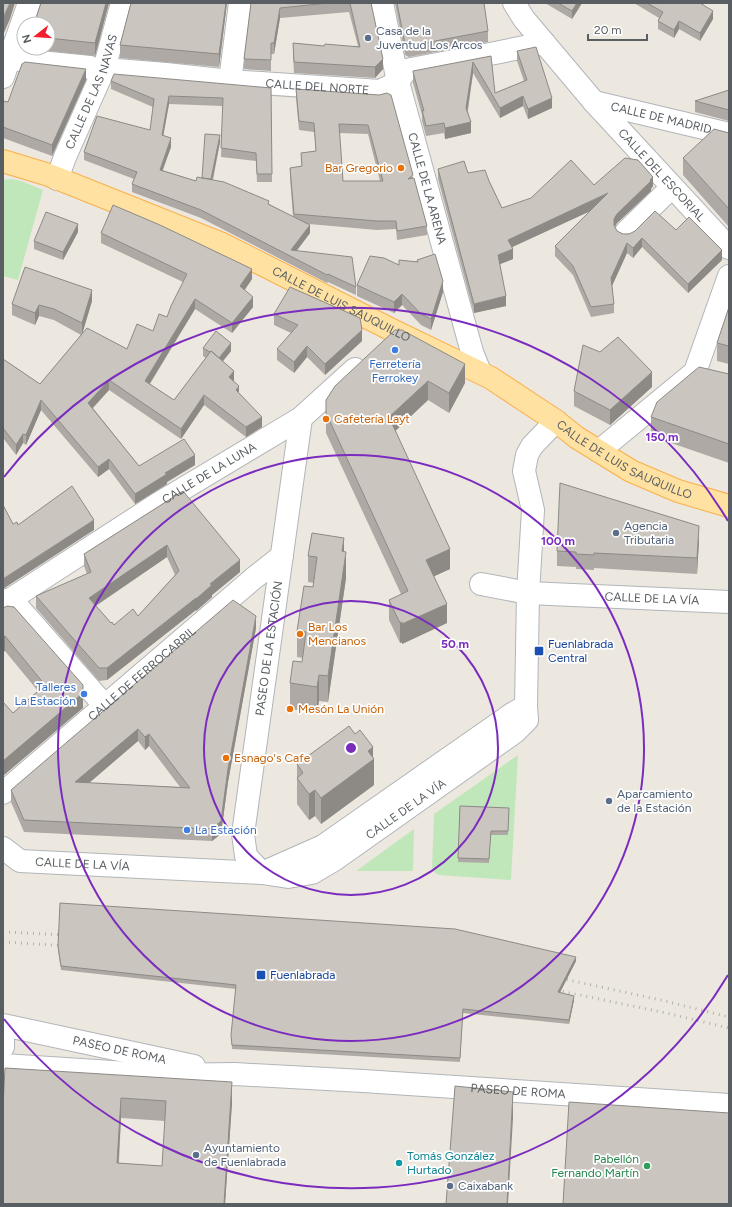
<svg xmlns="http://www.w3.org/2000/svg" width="732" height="1207" font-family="Figtree,sans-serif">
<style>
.green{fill:#c0e7ba;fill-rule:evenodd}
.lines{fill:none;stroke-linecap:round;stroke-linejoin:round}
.minor-casing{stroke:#b1b5b9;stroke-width:24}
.major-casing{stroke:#faaf4b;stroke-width:24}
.minor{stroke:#fff;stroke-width:22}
.major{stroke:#ffe2a2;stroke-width:22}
.rail{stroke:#b0b1b2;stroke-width:3;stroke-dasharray:1 5;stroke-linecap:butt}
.wall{fill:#aea9a4;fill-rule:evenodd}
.shaded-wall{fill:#8d8a86}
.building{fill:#cac5bf;stroke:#8d8a86;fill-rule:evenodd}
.ring{fill:none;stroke:#7b2cbf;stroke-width:2}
.service-dot{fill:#5c6f8a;stroke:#fff;stroke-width:1.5}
.food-dot{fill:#e8710a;stroke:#fff;stroke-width:1.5}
.shop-dot{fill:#3f7fe0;stroke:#fff;stroke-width:1.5}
.transit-dot{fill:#1a4fb4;stroke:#fff;stroke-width:1.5}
.culture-dot{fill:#0f9aa8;stroke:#fff;stroke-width:1.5}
.leisure-dot{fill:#2e9e5b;stroke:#fff;stroke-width:1.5}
.labels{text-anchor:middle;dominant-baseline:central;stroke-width:3.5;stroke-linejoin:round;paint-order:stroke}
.service-label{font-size:12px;fill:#4e5e75;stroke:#fff;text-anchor:start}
.street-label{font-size:12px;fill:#585e62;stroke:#fff}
.food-label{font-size:12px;fill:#c56008;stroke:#fff;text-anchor:start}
.shop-label{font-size:12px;fill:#366cbe;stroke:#fff}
.transit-label{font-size:12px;fill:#164399;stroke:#fff;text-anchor:start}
.culture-label{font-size:12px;fill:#0d838f;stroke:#fff;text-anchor:start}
.leisure-label{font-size:12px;fill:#27864d;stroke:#fff;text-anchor:end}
.centre{fill:#7b2cbf;stroke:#fff;stroke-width:2}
.ring-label{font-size:12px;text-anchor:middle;font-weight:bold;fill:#7b2cbf;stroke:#fff;stroke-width:3.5;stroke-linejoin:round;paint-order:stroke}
</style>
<rect width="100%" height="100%" fill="#ede8df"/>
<!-- green -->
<path class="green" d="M11 179 21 181 43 190 18 280 3 276V180Z
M518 755 511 880 439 875 434 872 432 867 434 814ZM460 810 508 835H491L489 863Z
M414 829 413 871H356Z"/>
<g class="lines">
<defs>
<g id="minor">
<path id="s1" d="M382 3 398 82 472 352 480 372"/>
<path id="s2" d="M514 3 524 19 594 102 729 248"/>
<path d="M9 59 90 67 101 76"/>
<path id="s3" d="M104 69 166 74 230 81 380 91 398 82 406 70 490 54 544 43"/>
<path d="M3 77 29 3"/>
<path d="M230 81 240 3"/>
<path id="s4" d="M594 102 729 134"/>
<path id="s5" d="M57 179 65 157 104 69 122 3"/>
<path d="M626 232 672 187"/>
<path d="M599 451 695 372 729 276"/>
<path id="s6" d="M481 584 528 593 729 602"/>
<path d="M11 599 105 706"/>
<path id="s7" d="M3 601 11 599 156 505 301 418 355 369"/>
<path id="s8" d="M3 793 254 578 282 556"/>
<path id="s9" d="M3 848 20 861 262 873 288 877 312 873 334 860 515 732 527 720 526 706 528 593 533 510 524 471 527 455 532 446 556 421"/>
<path id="s10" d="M262 873 246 856 243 834 301 418"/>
<path d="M262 873 323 846 512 714 526 706"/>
<path id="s11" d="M3 1025 194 1066"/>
<path d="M3 1040V1047"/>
<path id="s12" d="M3 1065 159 1075 235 1074 363 1081 729 1105"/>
</g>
<g id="major">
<path id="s13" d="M3 161 49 175 222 244 394 331 491 378 556 421 576 437 631 471 678 491 729 506"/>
</g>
</defs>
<!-- minor casing -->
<use href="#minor" class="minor-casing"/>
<!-- major casing -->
<use href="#major" class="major-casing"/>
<!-- minor -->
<use href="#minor" class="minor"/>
<!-- major -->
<use href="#major" class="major"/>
<!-- rail -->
<path class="rail" d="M3 932 69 935
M3 942 69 946
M555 977 665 1001 729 1017
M551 989 666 1013 729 1028"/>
</g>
<!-- wall -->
<path class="wall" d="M109 3 95 56 31 49V48H48V24Z
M131 3H227L219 67 120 58V45Z
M251 3H371L383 69 375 78 294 73 293 54V43L324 46H358L349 12 280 18 274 54H271V71L244 69V59Z
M395 3H484L488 31V42L409 57 405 55Z
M545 3H582L572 19Z
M634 3H700L713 19 700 41 679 29 674 38 658 29V21L659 18Z
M517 51 552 108 528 119 523 106 500 118 473 73 468 111 471 133 445 139 444 133 426 136 422 121V115L413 83V72L491 56 495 93 524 81 517 61Z
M86 80 52 156 3 138V101L8 102Z
M111 81 271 88 272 182H257L256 161 221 157 223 106 169 104 163 135 171 147 162 170 196 181 202 178 220 142 213 180 269 204 293 217 290 177V168L302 166 301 153 316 151 314 132 299 130 296 98V89L379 95 413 178 427 226V235L397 240 396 229 377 230 309 224 310 233 297 250 356 287V295L328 282 327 283 201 218 132 192V184L134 179 84 160V152L150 130 153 107 111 89ZM339 133 368 134 380 181H343Z
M729 90V121L695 112V101Z
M729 133V227L683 175V158Z
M438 169 468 173 489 181 502 208 594 185 653 186 651 189V191L617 223 615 227 617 231 623 234 676 230 722 260 688 293 642 247 633 258 627 253 612 286 614 304V313L591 317 573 275 555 256V246L590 211 512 247 513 259 500 264 506 306 474 313 438 179Z
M78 232 63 260 34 249V241Z
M101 233 252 279 245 290 253 307 232 333 195 309 150 384 174 400 206 358 203 356V348L231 351 223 361 234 381 239 394 262 427 246 437 204 405 181 439 109 390 93 408 139 466 195 465 167 482V484L135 504 109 469 98 477 41 410 26 445 23 443 16 455 3 438V359L40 384 81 335 54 320 39 316 35 325 12 315V304L92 301 82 333 127 349 153 331 167 317 183 282 101 243Z
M399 260 417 262V260L443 292 431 330 421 325 402 305 394 313 357 296V285L399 265Z
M729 307V364L717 361V343Z
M274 314 362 341 325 375 307 357 294 373 277 360V349L291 333 274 325Z
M395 330 465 383 449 413 428 400 395 431 450 569 434 576 447 623 402 644V642L400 643 389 620V600L401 594 326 433V400Z
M600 352 652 387 610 425 574 406V391Z
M729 374V463L651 436V417Z
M183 491 240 572 212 595V597L196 611V610L107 680 99 681 36 608V596L87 574 84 566V554ZM167 557 175 575 138 616 114 625 111 623 96 606Z
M699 541 697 574 594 568V570L576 569V567L557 566V551Z
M344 551 346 578 328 702 319 701 317 713 290 709V683L302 662 303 658 297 657V631L313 587 314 583 308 582V556Z
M3 608 83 700V708L13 713 38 691 5 651Z
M256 628 228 782 221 834 212 841 24 832 11 802V790ZM138 741 145 750 149 746 180 787 89 783Z
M373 757 374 785 321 824 315 816 309 820 297 804V764Z
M460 806 509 808 508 835H491L489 863 458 862Z
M60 903 576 961 560 993 574 1000 569 1024 463 1013 460 1062 232 1049 231 1035 236 989 61 970 58 950Z
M5 1068 232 1103 225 1204H3ZM121 1118 165 1121 162 1166 119 1163Z"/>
<!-- shaded-wall -->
<path class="shaded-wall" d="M10 3H15L10 19 3 35V18Z
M106 3H109L95 56V43Z
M226 3H227L219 67V54Z
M577 3H582L572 19V11Z
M280 8V18L274 54V43Z
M713 11V19L700 41V33Z
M679 21V29L674 38V30Z
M383 59V69L375 78V67Z
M473 62V73L466 118V108Z
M86 69V80L52 156V145Z
M169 96V104L162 143V135Z
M523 96V106L500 118V108Z
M552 98V108L528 119V109Z
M471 122V133L445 139V128Z
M220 135V142L211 186V179Z
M171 138V147L160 178V170Z
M653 177V186L651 189V191L617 223 614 228V219L617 214Z
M608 193V203L508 249V240Z
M78 224V232L63 260V252Z
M310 225V233L292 257 291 250Z
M642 238V247L633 258V248Z
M627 243V253L611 288V278Z
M513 249V259L498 265V255Z
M722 250V260L688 293V284Z
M252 269V279L240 296V286Z
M443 281V292L431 330V319Z
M92 290V301L82 335V323Z
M402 294V305L394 313V302Z
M506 296V306L474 313V304Z
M253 297V307L232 333V323Z
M195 299V309L145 391V381Z
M39 305V316L35 325V313Z
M362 330V341L325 375V364Z
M231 343V351L219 366V358Z
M307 346V357L294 373V362Z
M465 364V383L449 413V393Z
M234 371V381L229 387V377Z
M652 372V387L610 425V410Z
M109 380V390L88 413V403Z
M428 381V400L389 437V417Z
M239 386V396L236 390Z
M204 395V405L181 439V429Z
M41 400V410L26 445V435Z
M262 417V427L246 437V427Z
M23 434V443L16 455V445Z
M195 455V465L167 482V484L135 504V494L165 473Z
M109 459V469L98 477V467Z
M94 520V530L6 587 3 589V579Z
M699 526V541L697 574V558Z
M344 538V564L342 551Z
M167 545V557L89 610V598Z
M450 549V569L426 580V560Z
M346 552V578L328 702V676Z
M240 560V572L212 595V597L196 611V599L210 584Z
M196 598V610L107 680V668Z
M447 604V623L402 644V624Z
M256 616V628L228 782 221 834 212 841V829L228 769Z
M402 622V642L400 643V623Z
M5 636V651L3 652V637Z
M319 675V701L317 713V687Z
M83 685V708L3 776V761Z
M138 729V741L75 795V782Z
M149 734V746L145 750V737Z
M373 747V760L374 759V785L321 824V798L368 751Z
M315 790V816L309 820V794Z
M576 957V961L558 996V992Z
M574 996V1000L569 1024V1020Z
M232 1082V1103L225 1204H224Z
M513 1092V1118L508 1204H507Z
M121 1098V1118L117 1184V1163Z"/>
<!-- building -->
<path class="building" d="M3 3H10L3 18Z
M41 3H106L95 43 48 38V24H34Z
M131 3H226L219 54 120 45Z
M251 3H328L280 8 274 43H271V60L244 59Z
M350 3H371L383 59 375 67 294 62 293 43 324 46 325 44 360 47Z
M397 3H484L488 31 409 46 405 44Z
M558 3H577L572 11Z
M647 3H700L713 11 700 33 679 21 674 30 658 21 663 12Z
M536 47 552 98 528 109 523 96 500 108 473 62 466 108 471 122 445 128 444 123 426 126 422 110 424 111 413 72V71L491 56 495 93 527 80 517 51Z
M25 62 86 69 52 145 3 127V101L8 102 22 64Z
M114 74 271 88 272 174H257L256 153 221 148 223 98 169 96 162 135 171 138 160 170 196 181 197 177 224 182 269 201 268 204 310 225 291 250 352 257 356 287 328 274 327 275 201 210 132 184 137 172 84 152 97 116 150 130 154 99 111 81Z
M296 89 379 95 387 93 391 95 413 175 408 179 414 178 427 226 397 231 396 221H377L294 214 290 168 302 166 301 153 316 151 314 123 299 121ZM339 124 368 125 383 181H343Z
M729 90V110L695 101Z
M714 129 729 133V209L683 158Z
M205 134 220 135 211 179 202 178Z
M625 158 638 160 653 177 650 180 651 181 617 214 614 219V225L617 231 623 234H629L635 231 655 211 676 230 689 217 722 250 688 284 642 238 633 248 627 243 611 278 614 304 591 307 573 266 555 246 608 193 508 240 513 249 498 255 506 296 474 304 438 169 464 161 468 173 485 170 489 181 502 208 531 198 571 160 594 185Z
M113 205 160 225 252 269 240 286 253 297 232 323 195 299 145 381 174 400 211 351 234 371 229 377 239 386 236 390 262 417 246 427 204 395 181 429 109 380 88 403 139 466 184 439 195 455 165 473 167 474 135 494 109 459 98 467 41 400 26 435 23 434 16 445 3 428V359L40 384 87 328 127 349 137 324 153 331 159 314 167 317 171 306 187 274 101 233Z
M46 212 78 224 63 252 34 241Z
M435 254 443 281 431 319 421 314 402 294 394 302 357 285 370 256 384 258 399 265V260L418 262 417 260Z
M25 267 92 290 82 323 54 309 39 305 35 313 12 304Z
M290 287 360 318 362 330 325 364 307 346 294 362 277 349 298 325 274 314Z
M729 307V346L717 343Z
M395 330H402L465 364 449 393 428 381 389 417 450 549 426 560 447 604 402 624V622L400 623 389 600 408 591 326 413V400L335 386Z
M216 331 231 343 219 358 211 351 210 352 203 348Z
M618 337 652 372 610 410 574 391 583 345 600 352Z
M699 367 729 374V444L651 417 657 402Z
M560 483 699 526 697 558 594 553V555L576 554V552L557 551Z
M72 486 94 520 6 577 3 579V505L13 524 17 522 18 525Z
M183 491 240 560 210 584 212 585 196 599V598L107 668H99L36 596 91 572 84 554ZM167 545 179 571 138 616 133 609 114 625 112 622 111 623 89 598Z
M312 533 344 538 342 551 346 552 328 676 319 675 317 687 290 683 293 661 302 662 306 632 297 631 304 586 313 587 317 557 308 556Z
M233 600 256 616 228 769 221 821 212 829 24 820 11 790ZM138 729 145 737 149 734 190 788 75 782Z
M7 606 14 607 83 685V693L3 761V702L13 713 45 685 5 636 3 637V608Z
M349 726 355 734 360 730 373 747 368 751 374 759 321 798 315 790 309 794 297 778 303 773 297 764Z
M460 806 509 808 508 831H491L489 859 458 858Z
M60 903 455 929 576 957 558 992 574 996 569 1020 463 1009 460 1058 232 1045 231 1035 236 985 61 966 58 946Z
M5 1068 232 1082 224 1204H3V1106ZM121 1098 166 1101 162 1166 117 1163Z
M455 1086 513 1092 507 1204H446Z
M569 1102 729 1113V1204H563Z"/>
<!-- distance rings -->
<g class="ring">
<circle cx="351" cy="748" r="147"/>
<circle cx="351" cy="748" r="293"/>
<path d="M728 975A440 440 0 0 1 4 1019M4 477A440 440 0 0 1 728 521"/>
</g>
<!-- markers -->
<g class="service-dot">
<circle cx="368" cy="38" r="4"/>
<circle cx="616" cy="533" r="4"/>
<circle cx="609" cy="801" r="4"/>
<circle cx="196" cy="1155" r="4"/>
<circle cx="450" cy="1186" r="4"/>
</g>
<g class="food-dot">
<circle cx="401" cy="168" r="4"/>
<circle cx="326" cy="419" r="4"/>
<circle cx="300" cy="634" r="4"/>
<circle cx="290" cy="709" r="4"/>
<circle cx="226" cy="758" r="4"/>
</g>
<g class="shop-dot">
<circle cx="395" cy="350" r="4"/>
<circle cx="84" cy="694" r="4"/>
<circle cx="187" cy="830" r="4"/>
</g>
<g class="transit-dot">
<rect x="534" y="646" width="10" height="10" rx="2"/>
<rect x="256" y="970" width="10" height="10" rx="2"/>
</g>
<circle class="culture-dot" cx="399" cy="1163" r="4"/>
<circle class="leisure-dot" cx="647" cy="1166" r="4"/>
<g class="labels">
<!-- service labels -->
<g class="service-label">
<text x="376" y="31">Casa de la<tspan x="376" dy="14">Juventud Los Arcos</tspan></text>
<text x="624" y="526">Agencia<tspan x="624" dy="14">Tributaria</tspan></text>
<text x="617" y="794">Aparcamiento<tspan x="617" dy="14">de la Estación</tspan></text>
<text x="204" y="1148">Ayuntamiento<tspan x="204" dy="14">de Fuenlabrada</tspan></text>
<text x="458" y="1186">Caixabank</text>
</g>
<!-- street labels -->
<g class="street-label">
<text stroke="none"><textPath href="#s3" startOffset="214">CALLE DEL NORTE</textPath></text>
<text stroke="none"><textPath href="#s5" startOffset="94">CALLE DE LAS NAVAS</textPath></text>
<text stroke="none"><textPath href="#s4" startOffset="69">CALLE DE MADRID</textPath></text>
<text stroke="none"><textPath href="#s2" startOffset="227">CALLE DEL ESCORIAL</textPath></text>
<text stroke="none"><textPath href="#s1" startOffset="191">CALLE DE LA ARENA</textPath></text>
<text stroke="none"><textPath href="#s13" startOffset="368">CALLE DE LUIS SAUQUILLO</textPath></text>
<text stroke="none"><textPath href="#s13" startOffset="692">CALLE DE LUIS SAUQUILLO</textPath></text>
<text stroke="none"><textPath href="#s7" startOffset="243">CALLE DE LA LUNA</textPath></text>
<text stroke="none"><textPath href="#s6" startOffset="172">CALLE DE LA VÍA</textPath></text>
<text stroke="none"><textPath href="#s10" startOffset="233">PASEO DE LA ESTACIÓN</textPath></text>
<text stroke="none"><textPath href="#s8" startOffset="183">CALLE DE FERROCARRIL</textPath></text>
<text stroke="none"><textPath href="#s9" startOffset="428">CALLE DE LA VÍA</textPath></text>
<text stroke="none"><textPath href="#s9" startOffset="84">CALLE DE LA VÍA</textPath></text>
<text stroke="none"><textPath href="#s11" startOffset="119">PASEO DE ROMA</textPath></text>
<text stroke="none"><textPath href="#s12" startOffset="516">PASEO DE ROMA</textPath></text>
</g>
<!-- food labels -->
<g class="food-label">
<text x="393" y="168" text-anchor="end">Bar Gregorio</text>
<text x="334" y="419">Cafetería Layt</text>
<text x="308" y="627">Bar Los<tspan x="308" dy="14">Mencianos</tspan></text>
<text x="298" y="709">Mesón La Unión</text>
<text x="234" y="758">Esnago's Cafe</text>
</g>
<!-- shop labels -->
<g class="shop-label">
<text x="395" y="364">Ferretería<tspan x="395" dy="14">Ferrokey</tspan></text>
<text x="76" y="687" text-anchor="end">Talleres<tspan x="76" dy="14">La Estación</tspan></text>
<text x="195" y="830" text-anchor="start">La Estación</text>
</g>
<!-- transit labels -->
<g class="transit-label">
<text x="548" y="644">Fuenlabrada<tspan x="548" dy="14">Central</tspan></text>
<text x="270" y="975">Fuenlabrada</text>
</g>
<!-- culture labels -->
<g class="culture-label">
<text x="407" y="1156">Tomás González<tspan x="407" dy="14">Hurtado</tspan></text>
</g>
<!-- leisure labels -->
<g class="leisure-label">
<text x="639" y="1159">Pabellón<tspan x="639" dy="14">Fernando Martín</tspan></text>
</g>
</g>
<circle cx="351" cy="748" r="6" class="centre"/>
<g class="ring-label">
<text x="662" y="441">150 m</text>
<text x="558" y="545">100 m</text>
<text x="455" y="648">50 m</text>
</g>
<!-- border -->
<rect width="732" height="1207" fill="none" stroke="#585e62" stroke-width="8"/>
<!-- north arrow -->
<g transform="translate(36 36) rotate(253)"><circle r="19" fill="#ffffff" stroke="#bcbfc0"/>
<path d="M0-3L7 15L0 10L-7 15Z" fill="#f41e2e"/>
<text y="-6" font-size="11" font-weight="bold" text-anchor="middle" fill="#585e62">N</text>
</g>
<!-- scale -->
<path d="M588 34v6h59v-6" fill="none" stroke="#585e62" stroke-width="2"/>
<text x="594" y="34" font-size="12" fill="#585e62" stroke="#ffffff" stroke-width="3" paint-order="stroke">20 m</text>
</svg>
